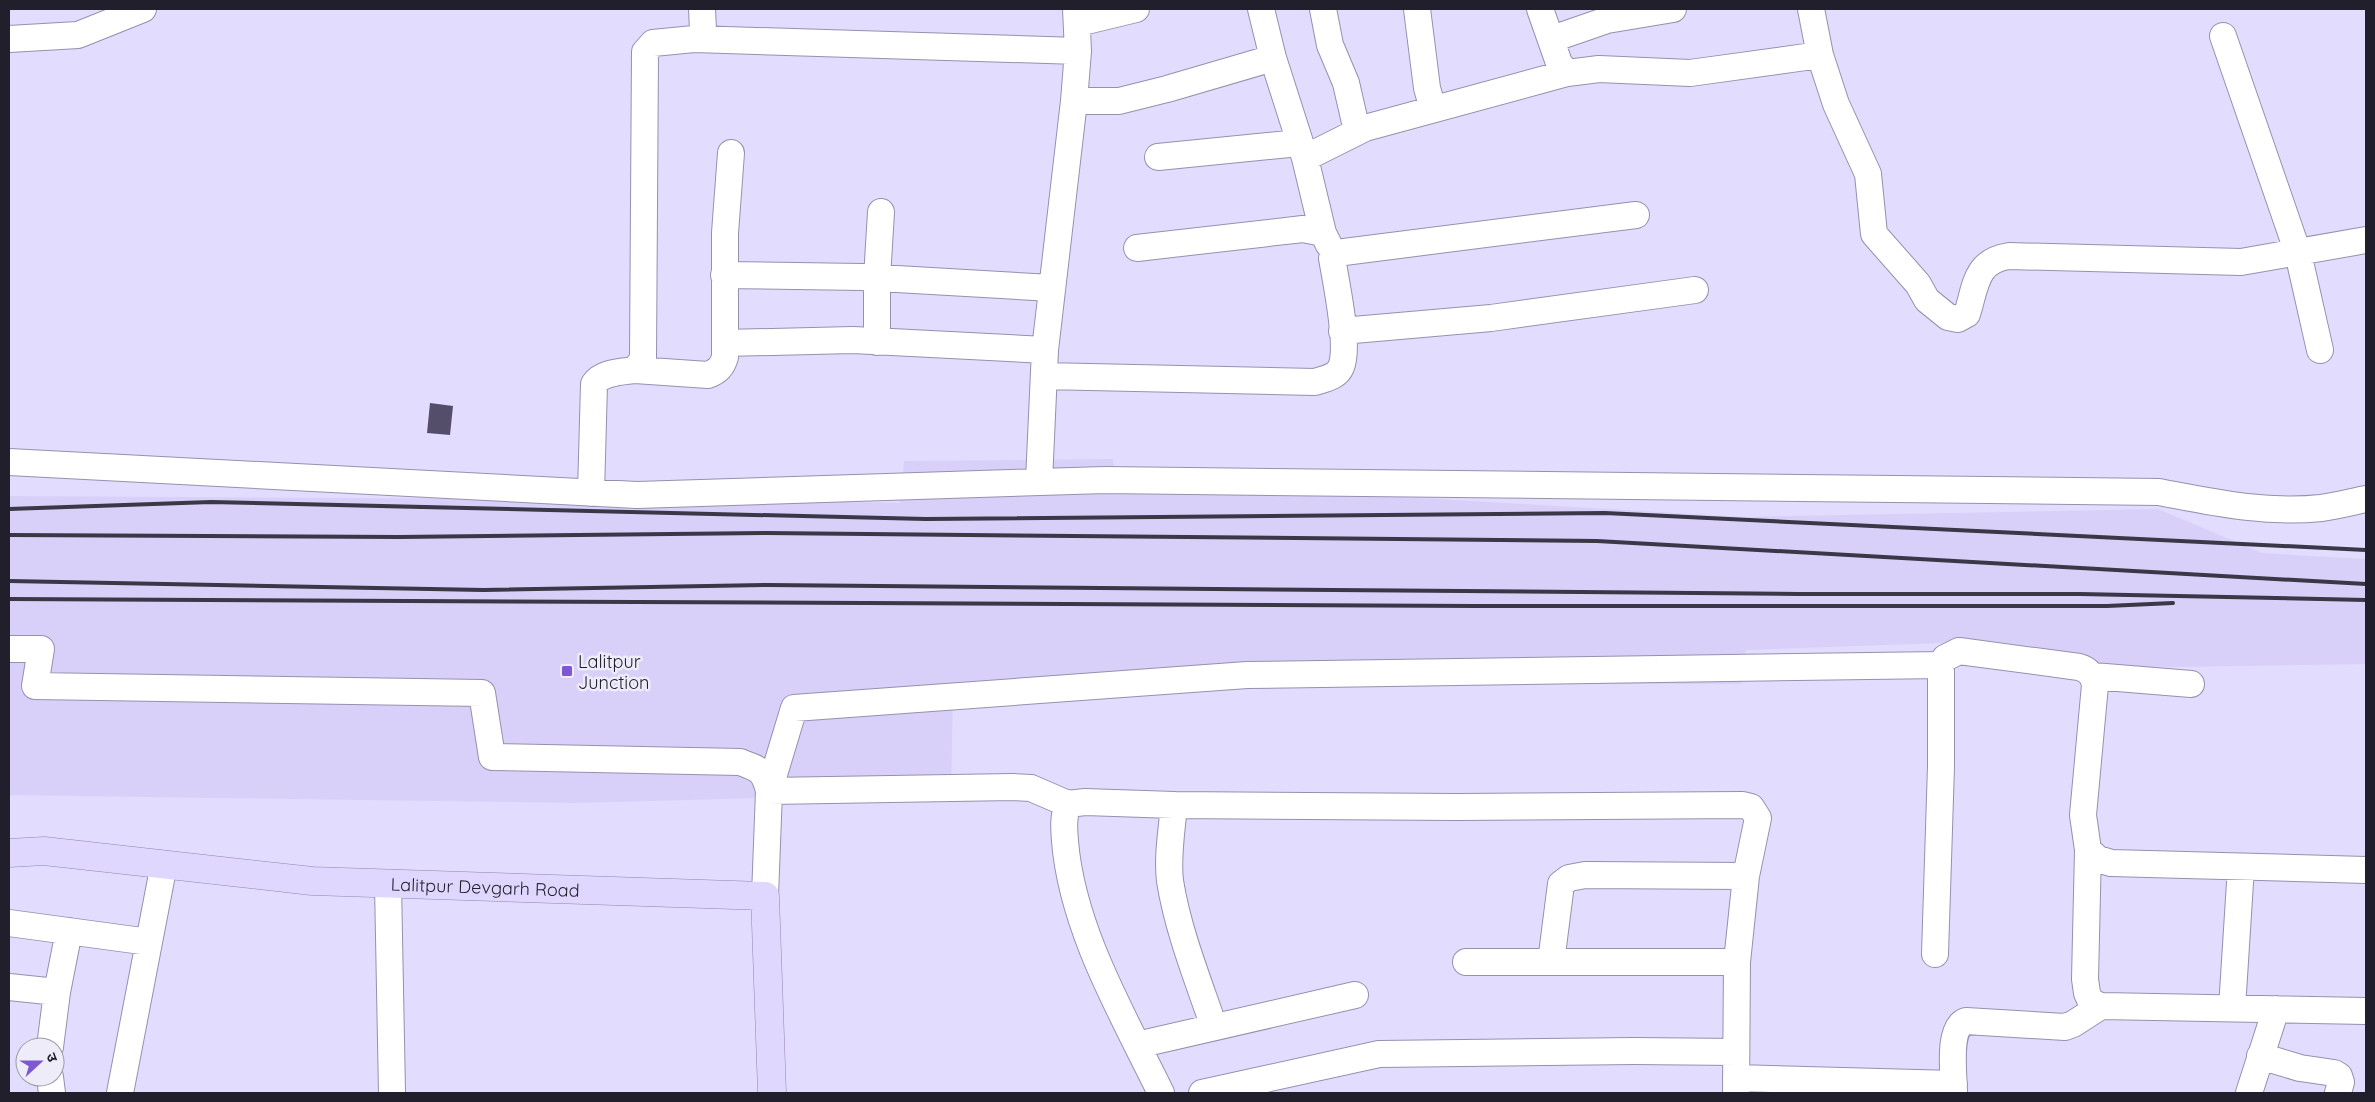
<svg xmlns="http://www.w3.org/2000/svg" width="2375" height="1102" font-family="Quicksand,'Noto Sans Devanagari',sans-serif">
<style>
.built{fill:#d8d0f9}
.building{fill:#544e6b}
.lines{fill:none;stroke-linecap:round;stroke-linejoin:round}
.minor-casing{stroke:#9690af;stroke-width:28}
.major-casing{stroke:#9086b4;stroke-width:29}
.minor{stroke:#fff;stroke-width:26}
.major{stroke:#e0d7fe;stroke-width:28}
.rail{stroke:#3a3746;stroke-width:4}
.poi-dot{fill:#7e58d2;stroke:#efecfa;stroke-width:2}
.labels{text-anchor:middle;dominant-baseline:central;stroke-width:5;stroke-linejoin:round;paint-order:stroke}
.poi-label{font-size:18px;fill:#211f2b;stroke:#efecfa;text-anchor:start}
.street-label{font-size:18px;fill:#211f2b;stroke:#efecfa}
</style>
<rect width="100%" height="100%" fill="#e2dcfe"/>
<!-- built -->
<path class="built" d="M1113 459 1115 480 1744 517 2158 509 2262 553 2366 559V664L2107 668 1940 643 1746 650 1741 684H953L951 793 575 803 9 795V496L706 500 900 503 904 461Z"/>
<!-- building -->
<path class="building" d="M430 403 453 406 450 435 427 433Z"/>
<g class="lines">
<defs>
<path id="minor" d="M1261 9 1273 58 1305 158 1323 233
M1323 9 1330 45 1346 83 1357 131
M1417 9 1427 88 1433 109
M1540 9 1559 63 1567 73 1599 69 1690 73 1820 55
M1811 9 1820 55 1836 104 1868 174 1874 234 1918 284 1927 300 1948 317 1958 319 1967 314C1976 286 1975 261 2009 256L2241 262 2366 240
M1078 23 1136 9
M2223 36 2298 253 2320 350
M9 39 78 35 143 9
M694 39 1078 51
M1552 39 1607 20 1673 9
M1074 101H1119L1167 89 1273 58
M1158 157 1299 143
M1305 158 1365 128 1567 73
M1137 248 1303 229 1323 233 1329 245
M724 275 862 277 1052 288
M1342 331 1491 318 1695 290
M877 342V278L881 212
M725 343 853 340 1045 350
M635 370 708 375C718 371 722 367 725 357V233L731 153
M1044 376 1315 382C1324 379 1337 377 1341 367 1350 346 1336 283 1332 258L1344 252 1636 215
M9 462 637 495 1105 480 2159 492C2212 502 2266 514 2321 508 2336 506 2351 502 2366 499
M1039 481 1045 350 1074 101 1078 51 1076 9
M591 493 594 384C602 372 621 372 635 370L643 359 645 52 653 43 694 39 701 36 703 30 702 9
M9 649H41L35 686 482 693 492 757 740 762C759 769 764 770 769 791L765 896
M2093 676 2191 684
M1068 804 1031 788 1013 787 769 791 794 708 1247 675 1941 665
M1174 805C1172 829 1167 856 1170 881 1178 931 1198 980 1214 1027
M2088 850 2085 979 2087 993 2091 1002 2101 1006 2366 1011
M388 884 392 1093
M9 923 149 942
M1935 954 1941 766V665L1945 658 1959 651 2079 667C2089 670 2093 675 2095 685L2083 815 2088 850 2098 859 2111 863 2366 870
M1466 962H1737
M1551 962 1561 884 1569 878 1585 875 1746 876
M9 987 57 992
M2232 1008 2241 867
M1137 1045 1355 995
M50 1047 57 992 69 931
M2260 1056 2300 1068 2334 1073 2339 1076 2341 1082 2338 1093
M50 1077 52 1093
M1736 1078 1954 1084
M120 1093 164 864
M1161 1093C1123 1015 1072 929 1065 841 1064 828 1063 817 1068 804L1085 802 1174 805 1457 807 1743 805 1751 807 1758 818 1746 876 1737 962 1736 1093
M1202 1093 1379 1054 1634 1051 1736 1052
M1954 1093C1954 1075 1947 1028 1966 1021L2065 1027 2073 1024 2101 1006
M2249 1093 2276 1009"/>
<g id="major">
<path id="s1" d="M9 853 44 851 312 881 765 896 772 1093"/>
</g>
</defs>
<!-- minor casing -->
<use href="#minor" class="minor-casing"/>
<!-- major casing -->
<use href="#major" class="major-casing"/>
<!-- minor -->
<use href="#minor" class="minor"/>
<!-- major -->
<use href="#major" class="major"/>
<!-- rail -->
<path class="rail" d="M9 509 211 502 926 519 1605 513 2366 550
M9 535 399 537 766 533 1597 541 2366 584
M9 581 484 590 767 585 1800 594H2080L2366 600
M9 599 1476 606H2107L2173 603"/>
</g>
<!-- markers -->
<rect class="poi-dot" x="561" y="665" width="12" height="12" rx="2.5"/>
<g class="labels">
<!-- poi labels -->
<g class="poi-label">
<text x="578" y="661">Lalitpur<tspan x="578" dy="21">Junction</tspan></text>
</g>
<!-- street labels -->
<g class="street-label">
<text stroke="none"><textPath href="#s1" startOffset="478">Lalitpur Devgarh Road</textPath></text>
</g>
</g>
<!-- border -->
<rect width="2375" height="1102" fill="none" stroke="#211f2b" stroke-width="20"/>
<!-- north arrow -->
<g transform="translate(40 1062) rotate(69)"><circle r="24" fill="#efecfa" stroke="#9d9aa7"/>
<path d="M0-4L9 19L0 12L-9 19Z" fill="#7e58d2"/>
<text y="-8" font-size="14" font-weight="bold" text-anchor="middle" fill="#211f2b">उ</text>
</g>
</svg>
